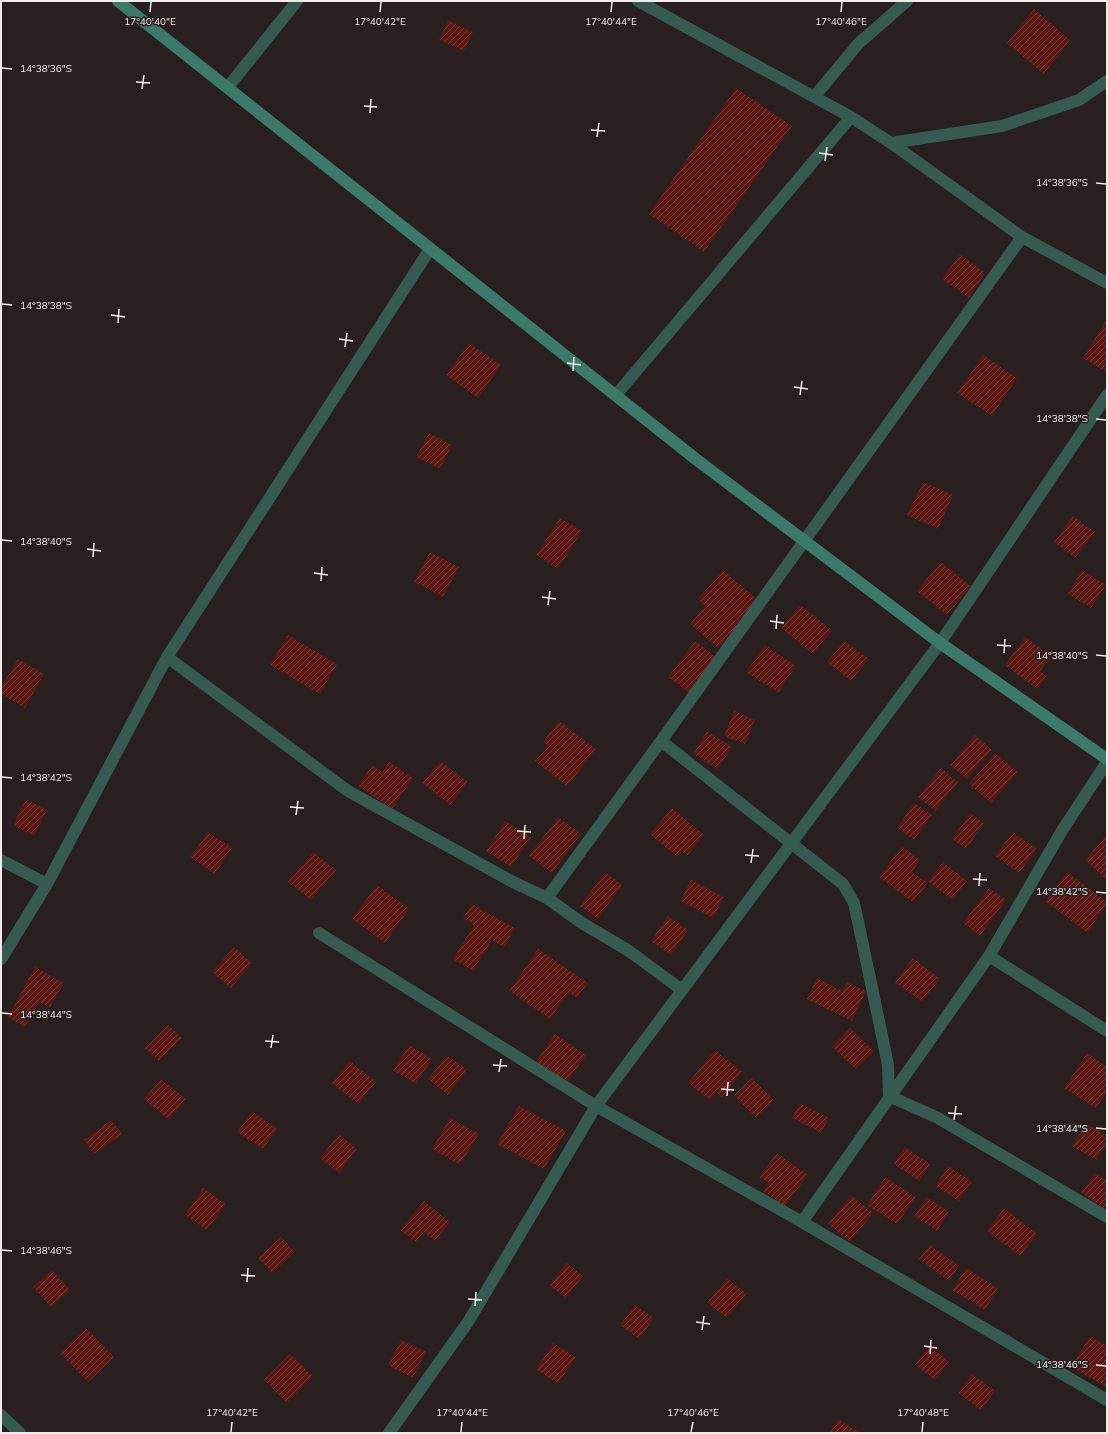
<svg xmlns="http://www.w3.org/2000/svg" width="1108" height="1434" font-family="Mulish,sans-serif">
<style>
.building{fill:url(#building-hatch)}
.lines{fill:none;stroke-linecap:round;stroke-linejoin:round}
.street{stroke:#355a51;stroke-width:12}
.secondary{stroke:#3b796b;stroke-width:12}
.ticks{fill:none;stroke:#f2ebea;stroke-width:1.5}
.ticks-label{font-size:10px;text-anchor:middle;fill:#f2ebea;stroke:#281f1e;stroke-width:3;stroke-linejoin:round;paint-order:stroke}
</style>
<defs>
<pattern id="building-hatch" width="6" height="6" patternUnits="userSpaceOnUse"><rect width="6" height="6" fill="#5c1913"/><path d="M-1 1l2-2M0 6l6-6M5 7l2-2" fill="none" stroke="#743b36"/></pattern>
</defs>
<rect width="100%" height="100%" fill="#281f1e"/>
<!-- building -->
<path class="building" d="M1034 9 1070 40 1044 74 1007 43Z
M448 20 473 32 464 51 439 40Z
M736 88 792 126 704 252 649 214Z
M960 254 985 273 969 298 942 279Z
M1107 319V372L1083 358Z
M469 343 501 365 478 398 446 375Z
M983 355 1017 378 992 416 957 393Z
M429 433 452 445 440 469 416 457Z
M923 482 953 495 938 529 907 515Z
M1073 516 1095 532 1075 558 1054 542Z
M560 518 582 531 558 569 536 555Z
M430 552 459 567 443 597 414 582Z
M941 562 971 586 947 615 917 591Z
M723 570 759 601 718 648 690 624 705 606 698 599Z
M1082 570 1106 585 1091 608 1068 594Z
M800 605 832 630 813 654 781 628Z
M288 635 337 664 320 694 270 665Z
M1025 637 1051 656 1040 671 1047 676 1037 689 1005 665Z
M695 641 716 657 690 693 668 677Z
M844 641 869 659 851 681 827 662Z
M765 645 796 666 778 693 746 672Z
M18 659 44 674 25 708 1 694V687Z
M734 711 755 720 745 744 724 736Z
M559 721 596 749 567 786 535 761 548 746 543 742Z
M707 731 732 747 718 769 693 754Z
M975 735 992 750 967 779 950 765Z
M995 753 1018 772 991 803 969 784Z
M440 761 468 782 450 805 422 783Z
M389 762 413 778 392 809 358 786 372 765 382 772Z
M941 768 958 782 935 811 918 797Z
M26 799 47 810 34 836 13 825Z
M914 803 932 815 914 840 897 828Z
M672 808 704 835 687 856 682 851 677 857 650 834Z
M970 813 984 823 966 849 952 839Z
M558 817 581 834 552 873 529 856Z
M505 821 531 837 511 867 486 851Z
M208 832 232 848 215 874 190 857Z
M1013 832 1037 849 1019 873 995 856Z
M1106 836 1107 837V880L1085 860Z
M902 846 920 860 912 872 928 883 913 902 879 877Z
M313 852 336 870 311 900 288 882Z
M943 862 967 881 952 900 928 881Z
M605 872 622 885 598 919 580 906Z
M1067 872 1107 902 1088 933 1045 901Z
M691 880 724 897 713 918 680 901Z
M377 885 409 909 385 943 352 919Z
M989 888 1006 900 980 936 963 923Z
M472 904 515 928 504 947 492 940 473 971 453 959 474 925 463 918Z
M668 916 688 930 671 955 651 941Z
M234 947 252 963 231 988 212 972Z
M538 949 588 983 577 998 569 992 550 1019 509 991Z
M913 958 940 979 922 1002 895 982Z
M35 967 64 983 50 1007 39 1002 25 1027 8 1017Z
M817 978 842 991 847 982 866 991 852 1021 807 999Z
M168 1025 182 1038 159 1061 145 1048Z
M850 1028 874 1051 856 1069 832 1047Z
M555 1034 586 1055 566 1084 535 1063Z
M409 1045 432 1059 416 1084 393 1070Z
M715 1050 742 1072 722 1097 716 1092 710 1100 688 1083Z
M1087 1053 1107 1067V1092L1096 1108 1064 1088Z
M447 1055 467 1070 448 1095 428 1079Z
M350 1061 376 1082 358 1104 332 1083Z
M752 1078 774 1100 756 1118 734 1095Z
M161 1079 186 1099 169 1120 144 1099Z
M800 1103 829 1118 821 1133 792 1118Z
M519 1106 566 1131 544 1169 497 1144Z
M252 1111 277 1129 263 1149 237 1132Z
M450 1118 479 1134 460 1165 432 1149Z
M111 1120 122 1134 94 1154 84 1140Z
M1086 1123 1107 1136V1142L1096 1160 1072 1146Z
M339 1134 357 1149 339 1173 320 1158Z
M905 1147 930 1164 919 1181 894 1164Z
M777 1153 808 1175 785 1206 763 1191 769 1183 759 1177Z
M948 1166 972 1182 959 1201 935 1186Z
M1095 1173 1107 1181V1204L1104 1208 1081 1193Z
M885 1177 916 1197 897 1224 867 1205Z
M203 1188 226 1204 207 1230 185 1215Z
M851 1195 873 1213 850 1242 828 1224Z
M927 1197 949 1212 937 1231 914 1216Z
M424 1201 450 1222 435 1241 424 1232 416 1242 400 1230Z
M1004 1208 1037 1234 1020 1256 987 1231Z
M281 1237 295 1252 272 1273 258 1258Z
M930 1245 959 1266 949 1281 919 1259Z
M567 1263 583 1276 566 1298 549 1285Z
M966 1268 998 1288 985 1310 952 1290Z
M52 1270 70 1290 51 1307 33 1287Z
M727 1278 747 1294 727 1318 707 1303Z
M635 1305 654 1318 639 1339 620 1325Z
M86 1328 114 1357 88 1382 60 1353Z
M1090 1336 1107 1346V1383L1105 1386 1071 1367Z
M401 1340 426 1352 413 1378 388 1365Z
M553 1343 576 1357 558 1384 536 1369Z
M929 1346 949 1361 935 1380 915 1365Z
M290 1354 313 1376 287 1403 264 1380Z
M972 1374 995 1391 981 1410 958 1393Z
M838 1419 860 1433H829Z"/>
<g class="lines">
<!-- street -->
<path class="street" d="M638 1 851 117 891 143 1022 237 1107 283
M228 87 297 1
M814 97 858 44 907 1
M891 143 1002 126 1079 100 1107 81
M616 395 851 117
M167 657 348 791 513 882 547 898 582 923 629 951 682 990
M661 741 1022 237
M1 860 47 884
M547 898 661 741 843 884 854 903 871 983 888 1065 889 1096
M319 933 596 1106 802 1222 1107 1400
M989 956 1107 1031
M1 959 47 884 167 657 430 249
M889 1096 938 1118 1107 1217
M802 1222 989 956 1063 829 1107 762
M1 1415 20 1433
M389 1433 468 1322 596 1106 940 643 1107 395"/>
<!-- secondary -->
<path class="secondary" d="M118 1 697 460 940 643 1107 759"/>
</g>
<!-- ticks -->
<path class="ticks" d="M150 12 151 2M380 12 381 2M611 12 612 2M841 12 842 2M2 68 12 69M136 82 150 83M142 89 144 75M364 106 377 107M370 113 371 99M591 130 605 131M597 137 599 123M819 153 833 155M825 161 827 147M1096 183 1106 184M2 304 12 305M111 315 125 317M118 323 119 309M339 339 353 341M345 347 347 333M567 363 581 365M573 371 574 357M794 387 808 389M800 395 802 381M1096 419 1106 420M2 540 12 541M87 549 101 551M93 557 94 543M314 573 328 575M321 581 322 567M542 597 556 599M548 605 550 591M770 621 784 623M776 629 777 615M997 645 1011 646M1004 653 1005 639M1096 655 1106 656M2 777 12 778M290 807 304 808M296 815 298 801M517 831 531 832M524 839 525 825M745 855 759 856M751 863 753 849M973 879 987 880M979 886 980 873M1096 892 1106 893M2 1013 12 1014M265 1041 279 1042M271 1048 273 1035M493 1065 507 1066M499 1072 501 1059M721 1089 734 1090M727 1096 728 1082M948 1113 962 1114M954 1120 956 1106M1096 1128 1106 1129M2 1250 12 1251M241 1275 255 1276M247 1282 248 1268M468 1299 482 1300M475 1306 476 1292M696 1322 710 1324M702 1330 704 1316M924 1346 937 1348M930 1354 931 1340M1096 1365 1106 1366M231 1432 232 1422M461 1432 462 1422M691 1432 693 1422M922 1432 923 1422"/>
<g class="ticks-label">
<text x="150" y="25">17°40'40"E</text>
<text x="380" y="25">17°40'42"E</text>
<text x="611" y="25">17°40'44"E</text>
<text x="841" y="25">17°40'46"E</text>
<text x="46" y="72">14°38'36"S</text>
<text x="1062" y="186">14°38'36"S</text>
<text x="46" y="309">14°38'38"S</text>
<text x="1062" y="422">14°38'38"S</text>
<text x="46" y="545">14°38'40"S</text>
<text x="1062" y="659">14°38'40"S</text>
<text x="46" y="781">14°38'42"S</text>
<text x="1062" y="895">14°38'42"S</text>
<text x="46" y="1018">14°38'44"S</text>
<text x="1062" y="1132">14°38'44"S</text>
<text x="46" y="1254">14°38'46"S</text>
<text x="1062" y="1368">14°38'46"S</text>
<text x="232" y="1416">17°40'42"E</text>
<text x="462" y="1416">17°40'44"E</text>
<text x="693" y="1416">17°40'46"E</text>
<text x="923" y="1416">17°40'48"E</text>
</g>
<!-- border -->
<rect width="1108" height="1434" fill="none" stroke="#f2ebea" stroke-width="4"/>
</svg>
